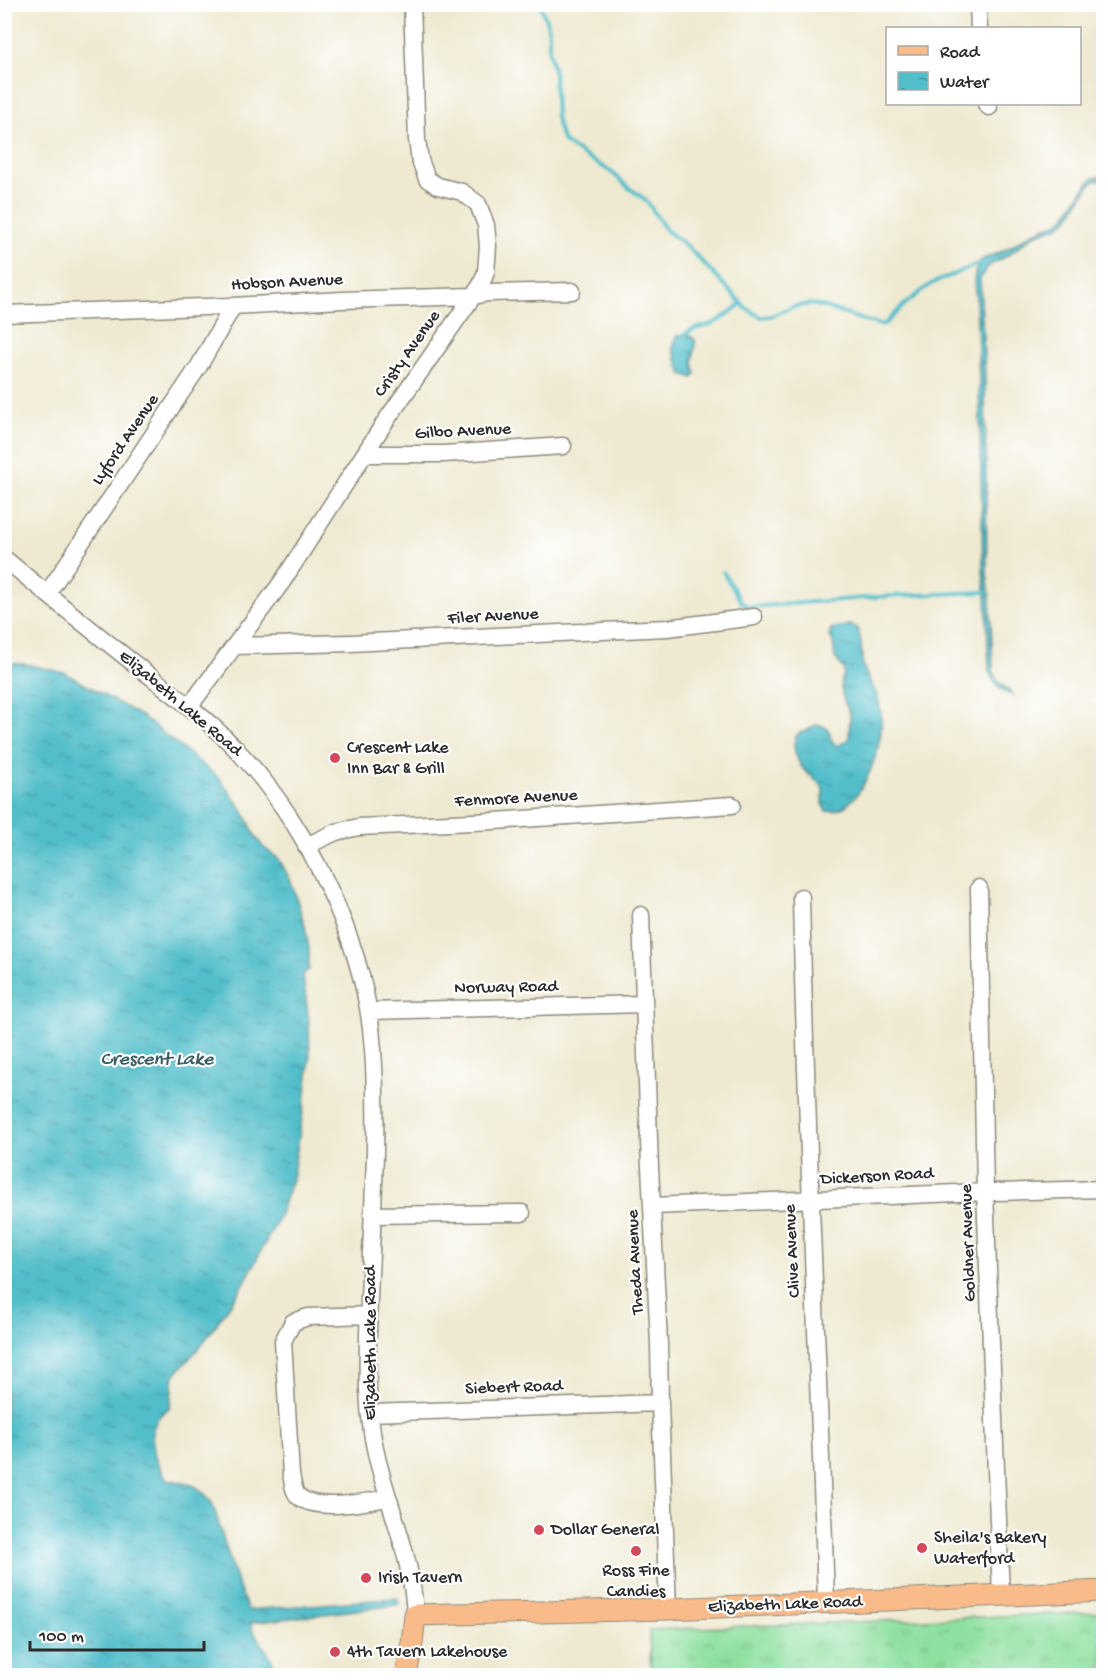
<svg xmlns="http://www.w3.org/2000/svg" width="1108" height="1680" font-family="'Gochi Hand',sans-serif">
<style>
.grass{fill:url(#grass-tufts);stroke:#5c8666;stroke-width:1.5}
.water{fill:url(#water-ripples);stroke:#3e747a;stroke-width:1.5}
.lines{fill:none;stroke-linecap:round;stroke-linejoin:round}
.stream{stroke:#51beca;stroke-width:4}
.minor-casing{stroke:#8c8a7e;stroke-width:19}
.major-casing{stroke:#8c8a7e;stroke-width:23}
.minor{stroke:#fff;stroke-width:16}
.major{stroke:#fabb8b;stroke-width:21}
.poi-dot{fill:#d1495b;stroke:#fff;stroke-width:2}
.labels{text-anchor:middle;dominant-baseline:central;stroke-width:4.5;stroke-linejoin:round;paint-order:stroke}
.street-label{font-size:18px;fill:#2b2b2b;stroke:#fff}
.poi-label{font-size:18px;fill:#2b2b2b;stroke:#fff;text-anchor:start}
.water-label{font-size:20px;font-style:italic;fill:#385e63;stroke:#fff}
</style>
<defs>
<pattern id="grass-tufts" width="24" height="20" patternUnits="userSpaceOnUse" patternTransform="scale(1.5)"><rect width="24" height="20" fill="#8ee0a0"/><path d="M3 7l-1-3M5 7V3M7 7l1-3M15 17l-1-3M17 17v-4M19 17l1-3" fill="none" stroke="#7bc08a"/></pattern>
<pattern id="water-ripples" width="26" height="14" patternUnits="userSpaceOnUse" patternTransform="scale(1.5)"><rect width="26" height="14" fill="#51beca"/><path d="M2 4q2-2 4 0t4 0M15 11q2-2 4 0t4 0" fill="none" stroke="#439ba4"/></pattern>
</defs>
<rect width="100%" height="100%" fill="#fff"/>
<filter id="ink" filterUnits="userSpaceOnUse"><feTurbulence type="fractalNoise" baseFrequency=".0167" numOctaves="2"/><feDisplacementMap in="SourceGraphic" scale="12" xChannelSelector="R" yChannelSelector="G"/><feConvolveMatrix kernelMatrix="1 2 1 2 8 2 1 2 1" color-interpolation-filters="sRGB"/></filter>
<filter id="wash" filterUnits="userSpaceOnUse"><feTurbulence type="fractalNoise" baseFrequency=".008" numOctaves="4" result="noise"/><feDisplacementMap in="SourceGraphic" scale="24" xChannelSelector="R" yChannelSelector="G"/><feGaussianBlur stdDeviation="1.35" result="paint"/><feColorMatrix in="noise" values="0 0 0 0 0 0 0 0 0 0 0 0 0 0 0 0 0 1.4 0 .05"/><feComposite in="paint" operator="in"/></filter>
<g filter="url(#wash)">
<rect width="100%" height="100%" fill="#eee9d0"/>
<!-- grass -->
<path class="grass" d="M1103 1612V1675H651L649 1630Z"/>
<!-- water -->
<path class="water" d="M1103 176V179L1095 181 1090 185 1067 220 1059 226 1035 235 1008 255 988 266 980 278 985 377 987 573 990 595 993 670 996 679 1014 695C1002 694 993 683 989 671L986 595 983 573 979 377 976 298 974 283 975 273 978 263 983 259 1005 250 1034 232 1057 223 1064 218 1088 183 1093 178Z
M688 335 695 339C697 352 689 359 696 373L693 378 682 374 673 349 676 336Z
M848 625 856 627 858 630C859 635 861 639 861 644 862 652 861 662 865 671 869 682 877 690 879 704 881 712 882 723 881 731 878 757 859 815 826 811 819 801 827 792 821 785 818 780 811 777 807 773 798 765 787 740 801 732 803 731 805 732 806 731 811 728 816 722 823 726 833 730 827 741 838 746L847 740 849 737 850 714 844 701 841 688V682L844 674V669L835 658 833 641 829 635 831 629Z
M5 663 27 664 65 673 143 717 219 778 244 812 256 837 263 847 279 859 291 881 305 926 309 948V970L306 971 303 975 309 1022 310 1058 306 1094 292 1179 279 1217 241 1289 201 1346 174 1375 170 1407C166 1411 159 1415 157 1420 146 1439 156 1464 167 1479 190 1485 199 1482 213 1505L237 1583 248 1610 398 1598 399 1604 397 1605 251 1623 252 1629 268 1653 279 1675H5Z"/>
<g class="lines">
<!-- stream -->
<path class="stream" d="M540 4 547 23 549 34V50L554 73 556 117 560 134 564 142 583 155 610 171 629 188 646 200 666 230 687 246 747 309 761 317 771 316 792 307 811 304 825 307 863 320 881 325 886 323 905 304 931 284 978 264
M684 335C692 327 702 328 712 324 723 319 732 311 741 304
M723 572 742 603 750 607 891 596 985 592"/>
</g>
</g>
<g filter="url(#ink)">
<g class="lines">
<defs>
<path id="minor" d="M978 4 979 28
M986 104 989 107
M4 314 233 306 342 300 473 296 488 293 572 291
M365 454H444L563 446
M4 558C49 596 95 633 141 669 173 694 206 718 234 747 307 822 367 946 373 1050 379 1131 372 1218 369 1299 368 1329 367 1360 368 1390 369 1420 374 1451 383 1480 396 1525 413 1567 415 1615
M47 594 199 366 233 306
M234 646 350 643 667 628 754 617
M189 707 282 582 385 422 481 285 486 272 488 246 486 225 478 204 462 192 438 186 427 179 420 160 417 140 412 4
M306 846 336 832 359 827 495 821 732 805
M979 888 985 1192 1001 1596
M801 897C806 1133 819 1368 826 1603
M641 915 650 1167 659 1343 660 1403 668 1609
M369 1011 644 1004
M653 1206 957 1193 1104 1189
M372 1215 522 1213
M369 1315 308 1317 293 1322 283 1341 291 1475C293 1482 293 1492 299 1497 318 1512 366 1502 388 1498
M370 1413 660 1403"/>
<path id="major" d="M406 1676 412 1643 415 1615 668 1609 1104 1591"/>
</defs>
<!-- minor casing -->
<use href="#minor" class="minor-casing"/>
<!-- major casing -->
<use href="#major" class="major-casing"/>
<!-- minor -->
<use href="#minor" class="minor"/>
<!-- major -->
<use href="#major" class="major"/>
</g>
</g>
<!-- markers -->
<g class="poi-dot">
<circle cx="335" cy="758" r="6"/>
<circle cx="539" cy="1530" r="6"/>
<circle cx="922" cy="1548" r="6"/>
<circle cx="636" cy="1551" r="6"/>
<circle cx="366" cy="1578" r="6"/>
<circle cx="335" cy="1652" r="6"/>
</g>
<g class="labels">
<!-- street labels -->
<g class="street-label">
<text transform="translate(287 283) rotate(-3)">Hobson Avenue</text>
<text transform="translate(408 354) rotate(-55)">Cristy Avenue</text>
<text transform="translate(463 432) rotate(-3)">Gilbo Avenue</text>
<text transform="translate(126 440) rotate(-56)">Lyford Avenue</text>
<text transform="translate(493 617) rotate(-3)">Filer Avenue</text>
<text transform="translate(180 704) rotate(40)">Elizabeth Lake Road</text>
<text transform="translate(516 799) rotate(-3)">Fenmore Avenue</text>
<text transform="translate(506 988) rotate(-1)">Norway Road</text>
<text transform="translate(877 1177) rotate(-3)">Dickerson Road</text>
<text transform="translate(969 1243) rotate(-92)">Goldner Avenue</text>
<text transform="translate(793 1251) rotate(-93)">Clive Avenue</text>
<text transform="translate(636 1262) rotate(-93)">Theda Avenue</text>
<text transform="translate(371 1343) rotate(-90)">Elizabeth Lake Road</text>
<text transform="translate(514 1388) rotate(-2)">Siebert Road</text>
<text transform="translate(785 1605) rotate(-2)">Elizabeth Lake Road</text>
</g>
<!-- poi labels -->
<g class="poi-label">
<text x="347" y="748">Crescent Lake<tspan x="347" dy="21">Inn Bar &amp; Grill</tspan></text>
<text x="551" y="1530">Dollar General</text>
<text x="934" y="1538">Sheila's Bakery<tspan x="934" dy="21">Waterford</tspan></text>
<text x="636" y="1571" text-anchor="middle">Ross Fine<tspan x="636" dy="21">Candies</tspan></text>
<text x="378" y="1578">Irish Tavern</text>
<text x="347" y="1652">4th Tavern Lakehouse</text>
</g>
<!-- water labels -->
<g class="water-label">
<text x="157" y="1060">Crescent Lake</text>
</g>
</g>
<!-- margin -->
<rect width="1108" height="1680" fill="none" stroke="#fff" stroke-width="24"/>
<!-- legend -->
<rect x="886" y="27" width="195" height="78" fill="#ffffff" stroke="#aaaaaa" stroke-width="1.5"/>
<rect x="898" y="46" width="30" height="9" fill="#fabb8b" stroke="#aaaaaa" stroke-width="1.5"/>
<text x="940" y="57" font-size="18" fill="#2b2b2b">Road</text>
<rect x="898" y="72" width="30" height="18" fill="url(#water-ripples)" stroke="#aaaaaa" stroke-width="1.5"/>
<text x="940" y="87" font-size="18" fill="#2b2b2b">Water</text>
<!-- scale -->
<path d="M30 1641v9h174v-9" fill="none" stroke="#2b2b2b" stroke-width="3"/>
<text x="39" y="1641" font-size="18" fill="#2b2b2b" stroke="#ffffff" stroke-width="4.5" paint-order="stroke">100 m</text>
</svg>
